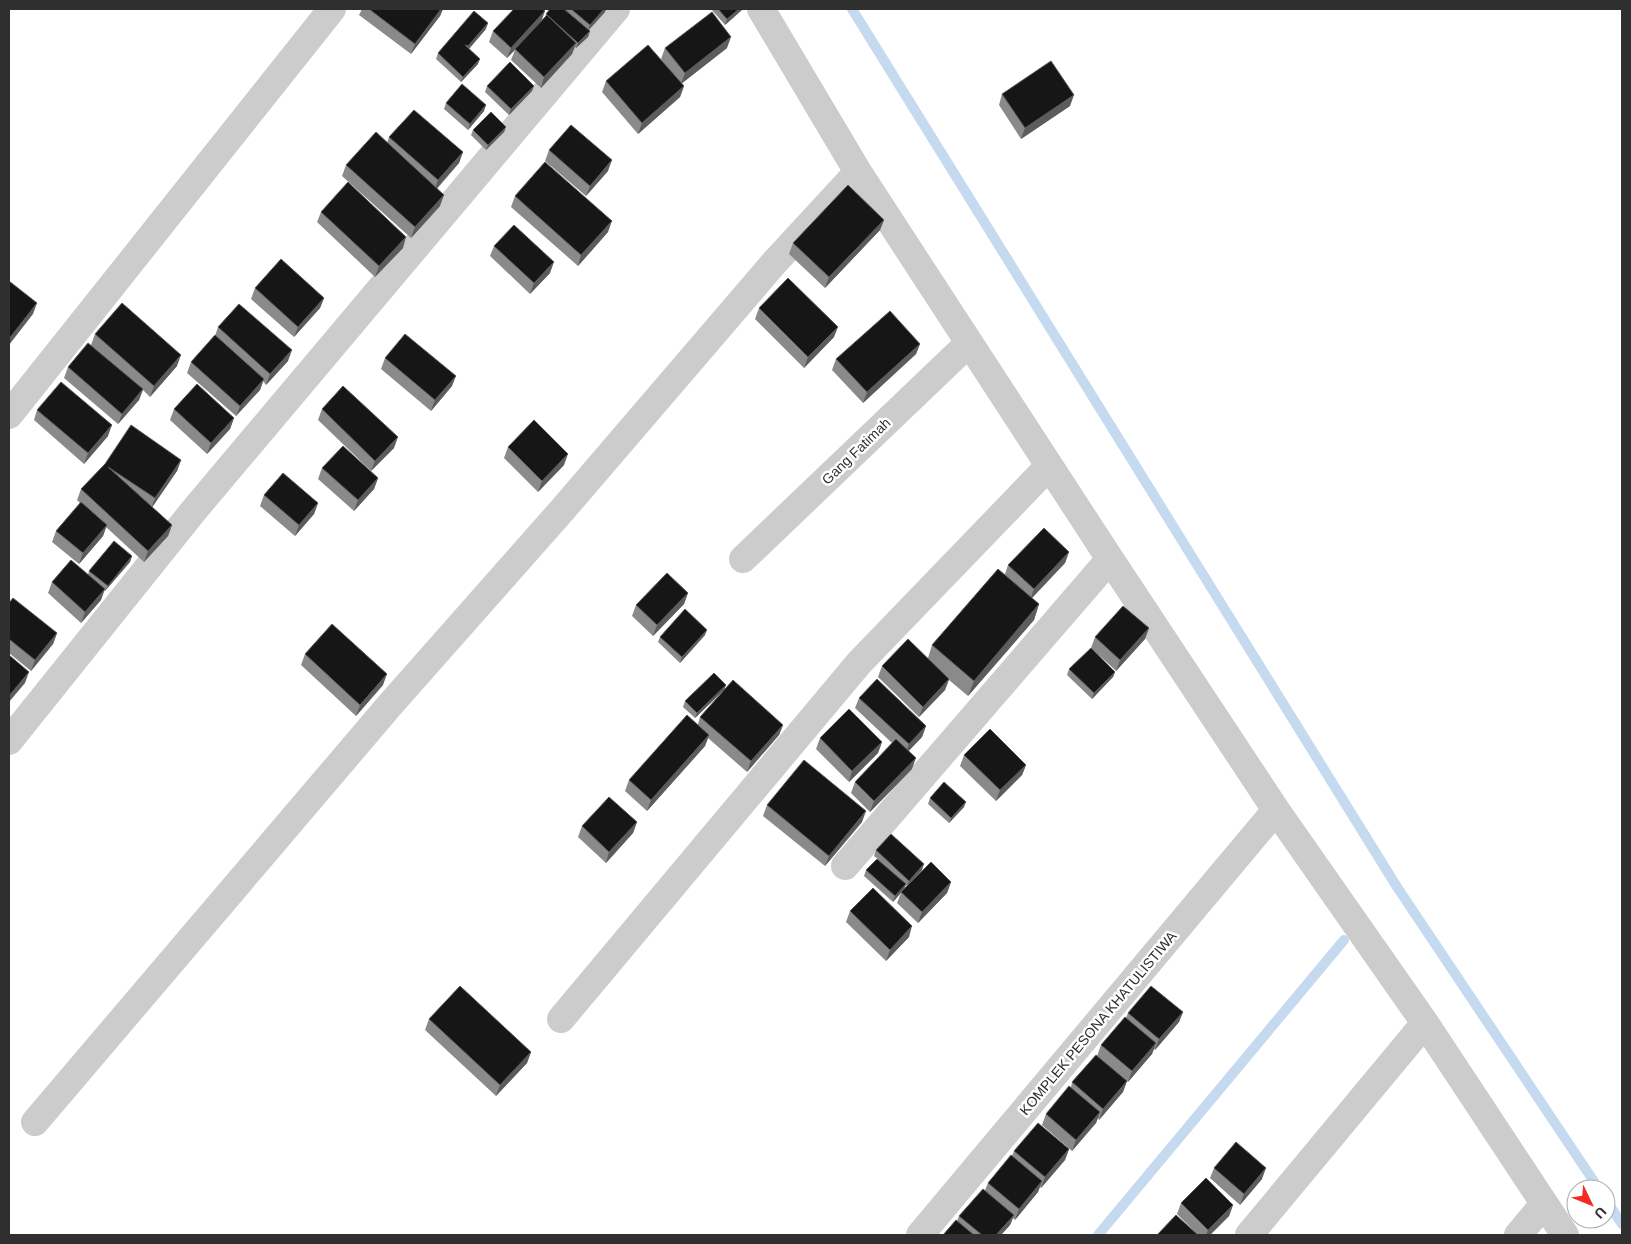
<svg xmlns="http://www.w3.org/2000/svg" width="1631" height="1244" font-family="Arial,sans-serif">
<style>
.lines{fill:none;stroke-linecap:round;stroke-linejoin:round}
.stream{stroke:#c5daef;stroke-width:10}
.minor{stroke:#ccc;stroke-width:28}
.wall{fill:#8a8a8a}
.shaded-wall{fill:#5c5c5c}
.building{fill:#161616;stroke:#5c5c5c}
.labels{text-anchor:middle;dominant-baseline:central;stroke-width:5;stroke-linejoin:round;paint-order:stroke}
.street-label{font-size:14px;fill:#2f2f2f;stroke:#fff}
</style>
<rect width="100%" height="100%" fill="#fff"/>
<g class="lines">
<!-- stream -->
<path class="stream" d="M852 9 1397 887 1599 1189
M1606 1200 1622 1224
M1098 1235 1344 940"/>
<!-- minor -->
<path class="minor" d="M761 9 858 172 1110 559 1276 810 1425 1023 1565 1235
M9 415 332 9
M743 559 969 343
M9 741 195 509 616 9
M845 866 1110 559
M561 1019 859 663 1049 466
M35 1122 389 706 564 508 774 263 858 172
M920 1235 1276 810
M1249 1235 1425 1023
M1518 1235 1544 1204"/>
</g>
<!-- wall -->
<path class="wall" d="M362 9H443L440 16 411 54 359 15Z
M550 9H606L605 12 588 30 590 31 588 37 576 48 575 47 572 54 541 88 511 60 515 50 507 58 489 42 493 31 541 21 545 17 546 14Z
M711 9H743L725 25Z
M486 29 469 49 478 64 461 82 436 59 438 53Z
M665 48H727L681 84 684 86 680 97 638 134 602 92 606 81 671 72 661 59Z
M487 86H534L532 91 509 115 485 92Z
M1002 94 1070 106 1021 139 999 105Z
M446 103 484 111 468 130 444 109Z
M506 127 504 132 486 150 471 135 473 130Z
M389 137 463 152 459 163 437 189 440 206 411 238 342 176 346 165 387 143Z
M549 150 608 171 586 196 545 161Z
M515 196 608 232 578 266 511 207Z
M321 212 403 248 375 277 317 222Z
M884 220 880 230 825 288 789 254 793 243Z
M494 246 550 273 530 294 490 256Z
M255 288 324 298 320 308 294 337 251 299Z
M759 308 834 337 804 368 755 319Z
M218 327 288 361 266 385 263 381 260 390 236 416 187 373 191 362 215 336Z
M95 334 177 366 150 397 143 390 139 400 118 424 64 378 68 367 91 345Z
M920 344 916 354 863 403 832 370 836 359Z
M385 358 452 386 431 411 381 369Z
M174 409 234 418 230 429 207 454 170 420Z
M322 409 394 448 371 471 318 420Z
M37 410 108 436 84 464 34 420Z
M508 447 564 465 538 492 504 458Z
M181 460 177 471 152 507 172 525 168 536 144 562 106 527 103 536 79 564 52 542 56 531 80 503 77 500 81 489 105 464Z
M322 468 378 478 374 489 354 511 318 479Z
M264 495 318 503 314 514 295 536 260 506Z
M1069 552 1065 563 1032 598 1039 604 1034 620 968 696 949 680 945 690 919 717 878 677 882 666 928 658 932 645 1005 574 1008 565Z
M132 556 130 562 105 591 104 590 101 600 81 623 48 593 52 582 88 575 89 571Z
M688 593 684 604 653 636 632 616 636 605Z
M9 603 57 633 53 644 31 671 9 653Z
M1149 628 1145 639 1116 671 1099 655 1115 672 1113 677 1092 699 1067 675 1069 669 1091 648 1095 637Z
M705 635 680 663 658 642 660 637Z
M305 654 383 685 356 716 301 665Z
M726 685 724 690 695 718 683 707 685 701Z
M859 698 926 726 922 737 908 751 912 769 870 812 851 793 855 782 892 743 855 708Z
M700 717 783 725 779 735 747 772 708 738 705 746 647 811 625 791 629 780 698 724Z
M820 738 882 742 878 753 849 782 816 749Z
M964 755 1026 765 1022 775 996 801 960 766Z
M930 798 964 807 949 823 928 804Z
M767 805 862 822 825 866 763 816Z
M637 822 633 833 606 863 578 837 582 826Z
M876 850 922 870 907 886 906 885 904 889 951 882 947 893 918 923 897 903 901 893 893 902 864 876 866 870 878 859 874 856Z
M850 911 909 937 886 961 846 922Z
M1183 1012 1179 1022 1155 1050 1154 1049 1152 1054 1128 1082 1097 1056 1101 1045 1126 1018 1128 1013Z
M429 1019 531 1052 527 1063 496 1096 425 1030Z
M1127 1081 1123 1092 1099 1120 1098 1118 1096 1123 1072 1151 1042 1125 1046 1114 1071 1087 1072 1082Z
M1069 1149 1065 1160 1041 1188 1040 1187 1038 1192 1015 1220 1013 1218 1010 1225 1001 1235H943L957 1221 959 1216 985 1190 988 1183 1012 1156 1014 1151Z
M1214 1168 1262 1179 1240 1205 1210 1178Z
M1181 1203 1233 1205 1229 1216 1210 1235H1157H1198L1177 1214Z"/>
<!-- shaded-wall -->
<path class="shaded-wall" d="M441 9H443L440 16 411 54 415 44Z
M604 9H606L605 12 588 31 590 25Z
M739 9H743L725 25 727 19Z
M545 11 541 22 507 58 511 48Z
M488 23 486 29 466 52 468 46Z
M590 31 588 37 576 48 578 43Z
M731 37 727 48 681 84 685 73Z
M576 43 572 54 541 88 544 77Z
M480 59 478 64 461 82 463 77Z
M534 86 532 91 509 115 511 109Z
M684 86 680 97 638 134 642 123Z
M1074 95 1070 106 1021 139 1025 128Z
M486 105 484 111 468 130 470 124Z
M506 127 504 132 486 150 488 145Z
M463 152 459 163 434 191 438 180Z
M612 160 608 171 586 196 590 186Z
M444 195 440 206 411 238 415 227Z
M884 220 880 230 825 288 829 277Z
M612 221 608 232 578 266 581 255Z
M406 237 403 248 375 277 379 266Z
M554 262 550 273 530 294 534 283Z
M324 298 320 308 294 337 298 327Z
M37 303 33 314 9 345V339Z
M838 327 834 337 804 368 808 357Z
M920 344 916 354 863 403 867 392Z
M292 350 288 361 266 385 270 374Z
M181 355 177 366 150 397 154 386Z
M456 376 452 386 431 411 435 400Z
M264 379 260 390 236 416 240 406Z
M143 389 139 400 118 424 122 414Z
M234 418 230 429 207 454 211 443Z
M112 425 108 436 84 464 88 453Z
M398 437 394 448 371 471 375 461Z
M568 454 564 465 538 492 542 481Z
M181 460 177 471 151 509 155 498Z
M378 478 374 489 354 511 358 500Z
M318 503 314 514 295 536 299 525Z
M107 525 103 536 79 564 83 553Z
M172 525 168 536 144 562 148 551Z
M1069 552 1065 563 1030 600 1034 589Z
M132 556 130 562 105 591 108 586Z
M105 589 101 600 81 623 85 612Z
M688 593 684 604 653 636 657 625Z
M1039 604 1034 620 968 696 974 681Z
M1149 628 1145 639 1116 671 1120 660Z
M707 630 705 635 680 663 682 657Z
M57 633 53 644 31 671 35 660Z
M29 672 25 683 9 702V696Z
M1115 672 1113 677 1092 699 1094 693Z
M387 674 383 685 356 716 360 705Z
M949 679 945 690 919 717 923 707Z
M726 685 724 690 695 718 697 713Z
M783 725 779 735 747 772 751 761Z
M926 726 922 737 905 755 909 744Z
M709 735 705 746 647 811 651 800Z
M882 742 878 753 849 782 852 771Z
M916 758 912 769 870 812 874 801Z
M1026 765 1022 775 996 801 1000 790Z
M966 802 964 807 949 823 951 818Z
M866 811 862 822 825 866 829 856Z
M637 822 633 833 606 863 609 852Z
M924 864 922 870 907 886 909 881Z
M951 882 947 893 918 923 922 912Z
M906 884 904 889 893 902 895 896Z
M912 926 909 937 886 961 890 950Z
M1183 1012 1179 1022 1155 1050 1159 1039Z
M1156 1043 1152 1054 1128 1082 1132 1071Z
M531 1052 527 1063 496 1096 500 1085Z
M1127 1081 1123 1092 1099 1120 1103 1109Z
M1100 1112 1096 1123 1072 1151 1076 1140Z
M1069 1149 1065 1160 1041 1188 1045 1177Z
M1266 1168 1262 1179 1240 1205 1244 1194Z
M1042 1181 1038 1192 1015 1220 1019 1209Z
M1233 1205 1229 1216 1210 1235H1206L1208 1230Z
M1014 1215 1010 1225 1001 1235H996Z"/>
<!-- building -->
<path class="building" d="M369 9H441L415 44Z
M514 9H542L545 11 511 48 493 31Z
M550 9H564L590 31 578 43 546 14Z
M571 9H604L590 25Z
M718 9H739L727 19Z
M474 11 488 23 468 46 465 45 480 59 463 77 438 53Z
M712 12 731 37 685 73 665 48Z
M547 15 576 43 544 77 515 49Z
M648 45 684 86 642 123 606 81Z
M1051 61 1074 95 1025 128 1002 94Z
M510 62 534 86 511 109 487 86Z
M462 84 486 105 470 124 446 103Z
M414 110 463 152 438 180 389 137Z
M491 112 506 127 488 145 473 130Z
M571 125 612 160 590 186 549 150Z
M376 132 444 195 415 227 346 165Z
M545 162 612 221 581 255 515 196Z
M348 182 406 237 379 266 321 212Z
M848 185 884 220 829 277 793 243Z
M514 225 554 262 534 283 494 246Z
M281 259 324 298 298 327 255 288Z
M788 278 838 327 808 357 759 308Z
M9 281 37 303 9 339Z
M122 303 181 355 154 386 95 334Z
M239 304 292 350 270 374 218 327Z
M890 311 920 344 867 392 836 359Z
M405 334 456 376 435 400 385 358Z
M215 335 264 379 240 406 191 362Z
M88 343 143 389 122 414 68 367Z
M61 382 112 425 88 453 37 410Z
M197 384 234 418 211 443 174 409Z
M343 386 398 437 375 461 322 409Z
M534 420 568 454 542 481 508 447Z
M131 425 181 460 155 498 108 467 172 525 148 551 81 489 105 464Z
M343 446 378 478 358 500 322 468Z
M283 473 318 503 299 525 264 495Z
M81 502 107 525 83 553 56 531Z
M1044 528 1069 552 1034 589 1008 565Z
M114 541 132 556 108 586 89 571Z
M71 560 105 589 85 612 52 582Z
M998 569 1039 604 974 681 932 645Z
M667 573 688 593 657 625 636 605Z
M13 598 57 633 35 660 9 639V603Z
M1123 606 1149 628 1120 660 1095 637Z
M685 609 707 630 682 657 660 637Z
M332 624 387 674 360 705 305 654Z
M908 639 949 679 923 707 882 666Z
M1091 648 1115 672 1094 693 1069 669Z
M9 655 29 672 9 696Z
M714 673 726 685 697 713 685 701Z
M877 679 926 726 909 744 859 698Z
M733 680 783 725 751 761 700 717Z
M849 709 882 742 852 771 820 738Z
M687 715 709 735 651 800 629 780Z
M990 729 1026 765 1000 790 964 755Z
M896 739 916 758 874 801 855 782Z
M804 760 866 811 829 856 767 805Z
M944 782 966 802 951 818 930 798Z
M609 797 637 822 609 852 582 826Z
M891 834 924 864 909 881 876 850Z
M877 859 906 884 895 896 866 870Z
M931 862 951 882 922 912 901 892Z
M873 888 912 926 890 950 850 911Z
M460 986 531 1052 500 1085 429 1019Z
M1151 986 1183 1012 1159 1039 1128 1013Z
M1125 1017 1156 1043 1132 1071 1101 1045Z
M1096 1055 1127 1081 1103 1109 1072 1082Z
M1069 1086 1100 1112 1076 1140 1046 1114Z
M1038 1123 1069 1149 1045 1177 1014 1151Z
M1236 1142 1266 1168 1244 1194 1214 1168Z
M1011 1155 1042 1181 1019 1209 988 1183Z
M1206 1178 1233 1205 1208 1230 1181 1203Z
M983 1189 1014 1215 996 1235H982L959 1216Z
M1176 1215 1198 1235H1157Z
M956 1220 974 1235H943Z"/>
<g class="labels">
<!-- street labels -->
<g class="street-label">
<text transform="translate(856 451) rotate(-44)">Gang Fatimah</text>
<text transform="translate(1098 1023) rotate(-50)">KOMPLEK PESONA KHATULISTIWA</text>
</g>
</g>
<!-- border -->
<rect width="1631" height="1244" fill="none" stroke="#2f2f2f" stroke-width="20"/>
<!-- north arrow -->
<g transform="translate(1591 1204) rotate(133)"><circle r="24" fill="#ffffff" stroke="#acacac"/>
<path d="M0-4L9 19L0 12L-9 19Z" fill="#f52921"/>
<text y="-8" font-size="14" font-weight="bold" text-anchor="middle" fill="#2f2f2f">U</text>
</g>
</svg>
